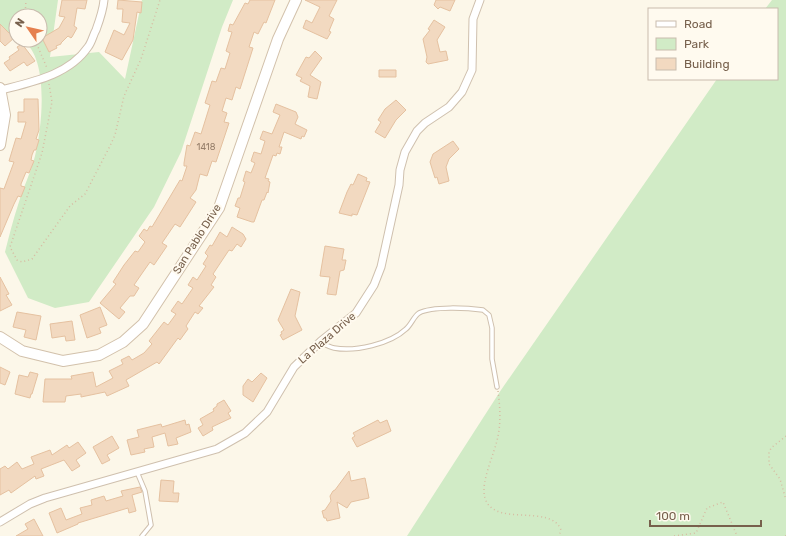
<svg xmlns="http://www.w3.org/2000/svg" width="786" height="536" font-family="Rubik,sans-serif">
<style>
.green{fill:#d1ebc6}
.building{fill:#f2d9c0;stroke:#e5c1a0}
.lines{fill:none;stroke-linecap:round;stroke-linejoin:round}
.lane-casing{stroke:#cfc0ae;stroke-width:5.5}
.street-casing{stroke:#cfc0ae;stroke-width:9}
.secondary-casing{stroke:#d2c1ab;stroke-width:12}
.path{stroke:#d7bca3;stroke-width:1.5;stroke-dasharray:1 3;stroke-linecap:butt}
.lane{stroke:#fff;stroke-width:3.5}
.street{stroke:#fff;stroke-width:7}
.secondary{stroke:#fff;stroke-width:10}
.labels{text-anchor:middle;dominant-baseline:central;stroke-width:4;stroke-linejoin:round;paint-order:stroke}
.number-label{font-size:9px;fill:#967e69}
.street-label{font-size:11px;fill:#77604c;stroke:#fffaef}
</style>
<rect width="100%" height="100%" fill="#fcf7e9"/>
<!-- green -->
<path class="green" d="M0 0H58L50 57 99 52 125 79 142 0H233L222 27 181 152 154 207 89 302 55 308 28 298 5 252C9 236 13 220 18 205 23 188 31 172 35 156 42 128 50 57 22 40H40V16H16V37L0 27Z
M772 0H786V536H407L501 390 717 79H777V9H765Z"/>
<!-- building -->
<path class="building" d="M62 0H87L85 9 77 8 74 26 77 28 72 37 71 38 68 36 61 43V44L56 46 57 48 49 52 42 38 59 28 65 17 59 16Z
M118 0 142 2 141 13 137 12 133 40 122 60 105 52 114 30 124 35 130 23 122 22 123 9H117Z
M250 0H275L266 23 264 22 258 34 254 32 249 47 253 48 240 89 236 87 232 100 226 98 222 111 227 113 224 122 229 123 216 162 212 161 207 176 200 174 196 190 190 198 196 202 180 227 175 224 162 243 167 246 154 265 150 262 143 272 134 285 139 288 134 296H130L120 308 125 312 119 319 100 303 116 284 113 282 124 265 135 251 138 252 145 242 139 236 144 229 147 231 150 226 152 227 180 180 182 181 187 166H184V163L187 145 190 146 195 132 201 134 210 105 205 103 212 81 216 82 221 68 225 69 230 53 226 51 232 32 228 31 230 24 233 25 245 3 248 4Z
M305 0H337L329 16 334 19 329 31 331 32 327 39 303 28 306 20 312 23 320 7Z
M436 0H455L450 11 440 7 438 9 434 5Z
M434 20 445 27 437 40 440 52 446 51 448 60 428 64 426 62 427 57 423 39 430 30 428 29Z
M0 24 14 38 5 46 0 41Z
M22 44 35 61 27 66 24 62 10 71 4 63 10 59 9 57 19 50 17 47Z
M315 51 322 58 310 75 321 82 317 99 308 97 310 86 300 81 302 78 296 75 306 57 309 58Z
M379 70H396V77H379Z
M24 99H38L39 130 36 139 39 140 36 150H34L32 155 31 160 34 161 29 173 26 172 21 184V186L25 187 21 197 18 196 14 204 0 237V188L4 189 14 162 9 161 16 138 21 139 26 122H18V112H24Z
M396 100 406 110 396 120 385 138 375 132 381 122 378 120 385 109Z
M276 104 296 112 298 117 295 124 307 130 304 137 302 136 301 139 284 132 279 147H282L280 154 277 153 276 156 273 155 265 178 269 179 268 181 270 182 268 193 267 192 264 200H262L254 222H252L237 217 240 208 235 206 238 198H240L245 182 243 181 246 171 251 173 255 163 251 161 254 152 261 154 265 141 260 139 263 131 272 134 280 115 273 112Z
M453 141 459 149 449 159 446 167 449 181 439 184 437 177 435 178 430 162 433 154Z
M358 174 367 178 366 181 370 182 357 215 352 214V216L339 213 347 192 351 184 353 185Z
M232 227 243 234 246 239 241 247 237 244 232 251 229 250 213 274 216 277 211 285 214 287 199 306 203 308 198 314 195 312 186 326 188 329 185 333 180 340 178 338 159 364 157 362 126 380 129 386 107 396 105 392 81 397V394L66 396 65 402H43L45 379H72L71 376 93 372 96 387 113 378 109 371 123 364 121 360 129 356 132 360 144 353 152 344 149 341 164 322 168 325 176 314 171 311 178 301 182 304 193 288 188 285 193 277 197 280 206 266 203 264 208 256 205 253 210 245 212 246 220 232 227 237Z
M325 246 344 249 342 260H346L344 270 340 271 336 295 327 294 330 277 320 276Z
M0 277 9 294 6 295 12 305 0 311Z
M291 289 300 292 295 316 302 330 283 340 280 335 282 334 281 332 284 330 278 320Z
M100 307 107 325 99 328 101 333 87 338 80 315Z
M17 312 41 316 36 340 24 337 26 330 13 327Z
M72 321 75 340 66 341 65 336 52 338 50 324Z
M0 367 10 372 5 385 0 383Z
M30 372 38 374 32 394H31L30 398 15 394 19 375 28 377Z
M261 373 267 378 253 402 243 395V386L248 379 252 382Z
M224 400 231 411 228 413 231 418 212 427 213 430 203 436 198 428 203 425 200 419 214 411 213 409 217 406V404Z
M185 420 186 425 189 424 191 432 176 438 178 444 168 446 165 433 152 437 154 447 144 449 145 452 131 455 127 440 139 437 137 430 161 424 162 427Z
M378 420 380 423 387 420 391 431 357 447 352 438 355 436 353 433Z
M112 436 119 448 107 455 110 460 102 464 93 447Z
M78 442 86 453 76 460 80 466 72 471 64 460 41 469 44 476 36 479 35 476 11 493 9 490 0 495V469L5 466 8 469 17 462 22 469 34 464 31 457 50 450 52 455 67 445 69 448Z
M349 471 351 481 365 478 369 498 351 502 347 508 337 502 340 518 327 521 326 518H324L322 511 325 510 331 501 330 496 333 491 335 490Z
M161 480 174 481 173 493H179L178 502 159 501Z
M140 487 142 492 132 495 136 511 129 513 128 508 78 523V524L57 533 49 513 61 508 66 520 82 514 80 508 92 505 91 500 104 496 106 501 123 496 121 491Z
M34 519 43 536H16L28 529 25 524Z"/>
<g class="lines">
<defs>
<path id="lane" d="M320 342C324 344 329 347 334 348 355 352 390 344 406 329 411 325 414 316 419 313 432 306 468 308 483 310L489 315 492 328V359L497 387
M137 472 145 491 151 525 142 536"/>
<path id="street" d="M1 90C32 82 69 75 88 47 92 42 93 35 96 30 100 19 103 11 104 0
M0 522 30 504 45 498 217 449 245 433 267 412 294 367 321 341 356 313 374 285 381 267 399 185 400 170 405 152 417 131 425 123 449 107 462 92 472 70 473 19 480 0"/>
<path id="secondary" d="M0 88 5 115 0 145
M0 337 22 351 63 361 99 355 123 342 143 324 219 208 278 39 296 0"/>
</defs>
<!-- lane casing -->
<use href="#lane" class="lane-casing"/>
<!-- street casing -->
<use href="#street" class="street-casing"/>
<!-- secondary casing -->
<use href="#secondary" class="secondary-casing"/>
<!-- path -->
<path class="path" d="M25 16 26 0
M35 40 47 68
M49 84 52 102 42 153 10 247 17 260 22 262 32 259 70 206 85 194 110 146 115 135 124 96 141 59 160 0
M498 391C500 406 501 422 498 436 495 453 480 482 485 498 494 528 551 503 561 530L559 536
M786 436 771 448 769 453V464L780 479 786 500
M674 536 696 533 707 508 723 502 737 536
M786 536V534"/>
<!-- lane -->
<use href="#lane" class="lane"/>
<!-- street -->
<use href="#street" class="street"/>
<!-- secondary -->
<use href="#secondary" class="secondary"/>
</g>
<g class="labels">
<!-- number labels -->
<g class="number-label">
<text x="206" y="147">1418</text>
</g>
<!-- street labels -->
<g class="street-label">
<text transform="translate(197 239) rotate(-58)">San Pablo Drive</text>
<text transform="translate(327 338) rotate(-41)">La Plaza Drive</text>
</g>
</g>
<!-- legend -->
<rect x="648" y="8" width="130" height="72" fill="#fffaef" stroke="#c9bcae"/>
<rect x="656" y="21" width="20" height="6" fill="#ffffff" stroke="#c9bcae"/>
<text x="684" y="28" font-size="12" fill="#77604c">Road</text>
<rect x="656" y="38" width="20" height="12" fill="#d1ebc6" stroke="#c9bcae"/>
<text x="684" y="48" font-size="12" fill="#77604c">Park</text>
<rect x="656" y="58" width="20" height="12" fill="#f2d9c0" stroke="#c9bcae"/>
<text x="684" y="68" font-size="12" fill="#77604c">Building</text>
<!-- north arrow -->
<g transform="translate(28 28) rotate(304)"><circle r="19" fill="#fffaef" stroke="#c9bcae"/>
<path d="M0-3L7 15L0 10L-7 15Z" fill="#e5804f"/>
<text y="-6" font-size="11" font-weight="bold" text-anchor="middle" fill="#77604c">N</text>
</g>
<!-- scale -->
<path d="M650 520v6h111v-6" fill="none" stroke="#77604c" stroke-width="2"/>
<text x="656" y="520" font-size="12" fill="#77604c" stroke="#fffaef" stroke-width="3" paint-order="stroke">100 m</text>
</svg>
